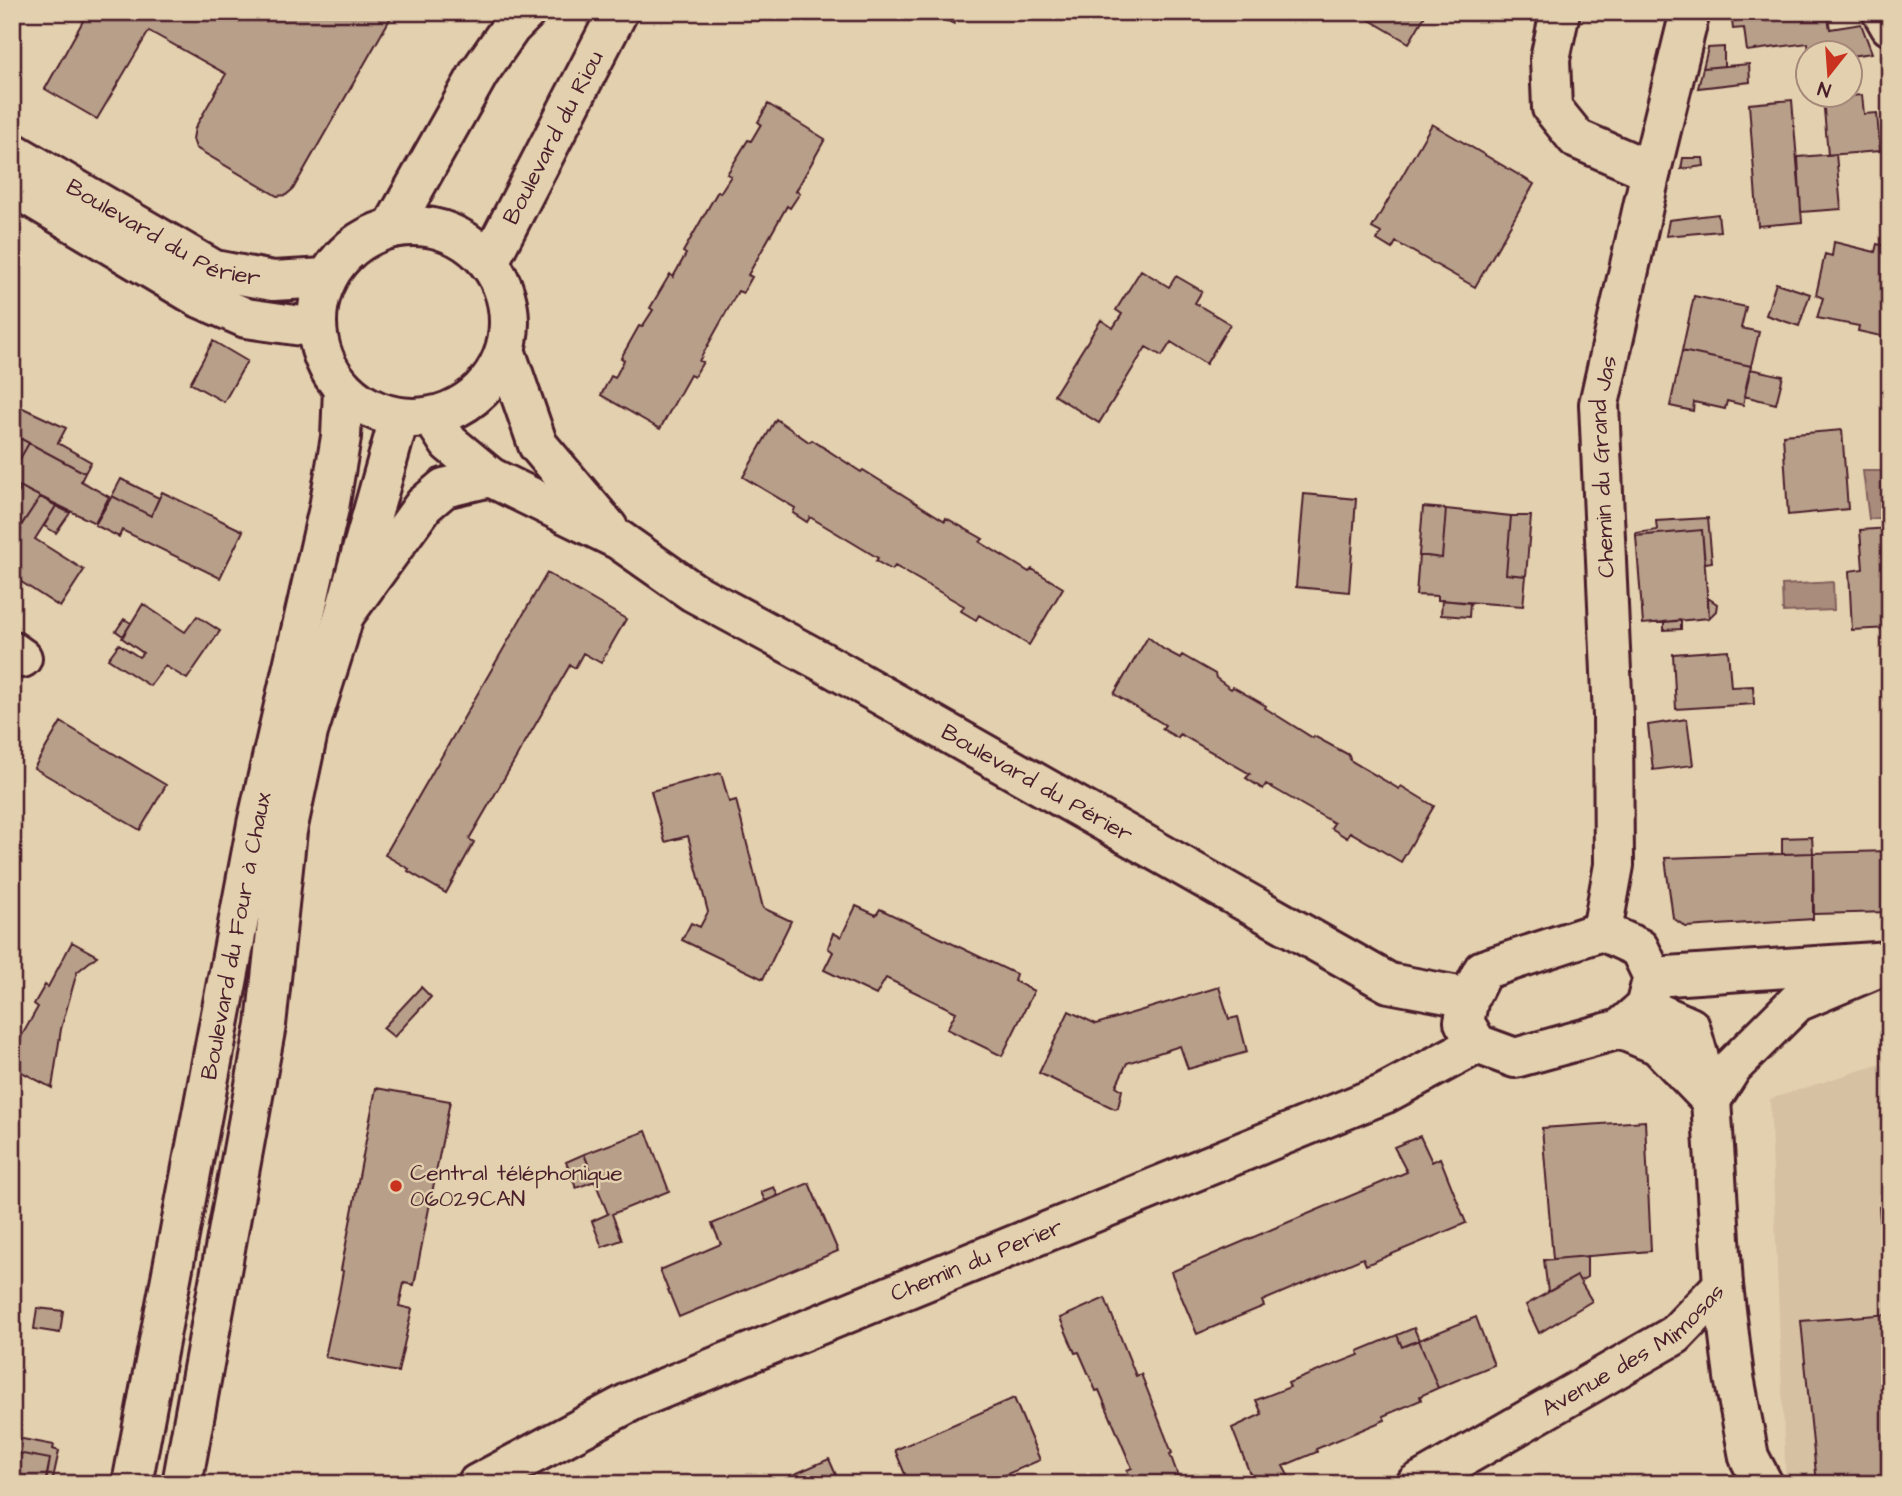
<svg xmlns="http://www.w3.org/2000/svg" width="1902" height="1496" font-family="'Architects Daughter',sans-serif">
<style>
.built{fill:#d6c1a3}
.water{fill:#a98c7c;stroke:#83605c;stroke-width:2}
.building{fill:#b89f8a;stroke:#4a1f2b;stroke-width:2}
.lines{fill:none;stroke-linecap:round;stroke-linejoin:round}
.street-casing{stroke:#4a1f2b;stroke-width:44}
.secondary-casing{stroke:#4a1f2b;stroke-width:44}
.street{stroke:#e3d0ae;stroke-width:38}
.secondary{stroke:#e3d0ae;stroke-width:38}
.poi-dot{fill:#c8321e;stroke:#e3d0ae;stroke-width:2.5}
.labels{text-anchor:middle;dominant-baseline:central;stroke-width:5;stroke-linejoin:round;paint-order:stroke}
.street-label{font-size:23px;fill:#4a1f2b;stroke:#e3d0ae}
.poi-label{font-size:23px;fill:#4a1f2b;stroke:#e3d0ae;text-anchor:start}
</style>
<rect width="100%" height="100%" fill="#e3d0ae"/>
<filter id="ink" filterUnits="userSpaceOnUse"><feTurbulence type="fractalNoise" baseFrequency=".0143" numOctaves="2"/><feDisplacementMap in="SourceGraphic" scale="14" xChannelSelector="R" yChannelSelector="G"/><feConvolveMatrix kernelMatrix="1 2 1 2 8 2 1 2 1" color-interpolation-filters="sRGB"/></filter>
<g filter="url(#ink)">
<!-- built -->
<path class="built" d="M1890 1061V1484H1786L1770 1099Z"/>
<!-- water -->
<path class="water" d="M1863 471H1889L1890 517 1869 519Z
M1833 582 1834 610 1783 612 1782 585Z"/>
<!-- building -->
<path class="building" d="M88 12H247L257 18 260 12H394L293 189 286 195 277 196 196 148 193 139 195 128 226 74 149 31 97 119 45 89Z
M931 12H961L954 24Z
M1356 12H1427L1409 43Z
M1731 12H1827L1830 29 1861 24 1872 53 1850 56V52H1809L1808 43 1747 51 1744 28 1733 29Z
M1724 47V66L1703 68 1708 48Z
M1749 64 1750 82 1698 88 1703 68Z
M1862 95 1864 114 1877 113 1880 151 1828 155 1823 98Z
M1792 100 1802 222 1758 226 1749 104Z
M768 104 825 139 796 191 800 193 790 208 787 206 748 275 752 277 743 293 738 291 699 361 703 362 694 377 690 375 660 429 601 395 611 376 615 378 624 360 621 358 639 326 642 327 653 310 650 308 670 274 673 277 686 254 683 252 718 191 720 193 731 176 727 174 748 140 751 141 761 124 758 122Z
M1432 124 1534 184 1475 287 1396 242 1392 249 1377 240 1381 233 1372 228Z
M1836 154 1841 209 1801 212 1798 157Z
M1683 158H1703L1704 166 1681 169Z
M1718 214 1720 231 1666 236 1669 220Z
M1834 242 1875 252 1877 244 1890 247V338L1858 331 1859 326 1817 318 1823 298 1816 295 1825 254 1832 256Z
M1141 270 1169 287 1176 276 1202 291 1195 303 1230 324 1206 364 1171 342 1162 356 1146 347 1099 423 1054 395 1101 320 1113 328 1122 314 1116 310Z
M1776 283 1810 294 1799 326 1766 315Z
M1694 296 1746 307 1741 328 1759 332 1751 366 1682 351Z
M213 341 247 361 224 402 190 383Z
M1682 351 1751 366 1743 405 1727 401 1725 409 1694 402 1693 411 1670 406Z
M1750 369 1783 376 1776 404 1744 396Z
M12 403 66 428 58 443 91 462 85 473 12 434Z
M776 419 809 442 812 440 861 472 863 470 945 521 946 518 983 539 980 542 1029 572 1032 569 1063 588 1029 645 979 615 976 620 961 611 964 606 895 566 892 570 876 561 878 558 810 517 807 522 793 513 795 508 743 477Z
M1842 430 1848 509 1788 515 1783 435Z
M12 434 29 443 12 473Z
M29 443 85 473 81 481 109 497 95 523 12 483V473Z
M121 479 159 498 151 516 112 496Z
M22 487 40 497 12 539V503Z
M162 492 243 531 220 578 122 530 119 537 95 525 112 496 151 516Z
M1304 494 1356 499 1349 592 1296 587Z
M40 497 56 506 35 539 84 570 60 607 12 576 14 572 12 571V544L21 530 19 529Z
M56 506 70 513 56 533 44 526Z
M1423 507 1446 509 1442 558 1419 555Z
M1446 509 1511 516 1506 574 1526 576 1523 606 1438 600V596L1416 595 1419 555 1442 558Z
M1511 516H1531L1526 576 1506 574Z
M1708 518 1712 562 1705 563 1702 530 1636 536V533L1657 530 1656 521Z
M1890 528V628L1852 630 1849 571 1863 569 1860 530Z
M1702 530 1709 618 1643 624 1636 536Z
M547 573 626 619 601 663 583 653 575 668 570 665 469 839 474 842 446 893 408 871 409 869 385 855Z
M1708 598 1717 604 1716 611 1709 618Z
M1442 600 1470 603 1469 617 1441 615Z
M143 604 185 632 197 616 220 631 187 679 165 666 150 686 108 659 119 644 139 657 143 653 122 638Z
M124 619 131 623 123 636 116 631Z
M1681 620V629L1664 630V622Z
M1148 637 1163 649 1180 658 1182 655 1215 674 1216 678 1231 689 1233 687 1266 706 1265 708 1313 738 1314 736 1349 755 1350 760 1399 789 1401 786 1434 806 1401 862 1350 832 1347 838 1331 828 1334 823 1266 784 1263 789 1246 778 1250 774 1180 734 1178 738 1162 729 1165 725 1114 694Z
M1728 650 1731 687 1753 686 1754 704 1676 709 1673 654Z
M1687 719 1693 765 1653 770 1648 725Z
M61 722 166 785 140 830 34 768Z
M12 735 20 740 12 752Z
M721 773 729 802 736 800 763 908 791 921 763 979 682 940 691 923 700 927 708 912 688 836 665 842 651 791Z
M1812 837 1813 853 1782 854V838Z
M1890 851V912L1814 914 1813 853Z
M1813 853V919L1686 927 1673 918 1665 858Z
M856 906 876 915 880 909 1016 974 1014 981 1034 991 1002 1056 947 1029 956 1012 886 978 876 995 824 970 833 952 828 948 833 933 841 937Z
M72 942 97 956 77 972 61 1029 52 1088 12 1067V1053L38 1007 34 1004 45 985 48 987Z
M421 987 431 997 394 1037 383 1028Z
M1219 987 1229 1019 1238 1017 1247 1052 1188 1069 1180 1046 1127 1063 1116 1086 1122 1090 1118 1108 1115 1109 1039 1073 1069 1011 1096 1024Z
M376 1088 450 1101 414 1285 404 1283 399 1306 412 1309 398 1372 325 1357 339 1293 343 1271 341 1270Z
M1645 1121 1651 1251 1553 1259 1542 1128Z
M12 1127 21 1131 13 1149H12Z
M646 1131 669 1191 612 1214 622 1240 602 1247 592 1221 608 1214 584 1154Z
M1420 1136 1432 1162 1440 1158 1466 1223 1366 1265 1363 1258 1262 1301 1264 1306 1197 1334 1171 1272 1407 1172 1394 1147Z
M584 1154 595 1181 576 1188 566 1162Z
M809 1183 838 1251 679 1317 660 1270 721 1244 712 1224Z
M774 1187 778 1196 765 1201 761 1192Z
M1890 1206V1257L1883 1258 1879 1207Z
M1587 1256V1277L1580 1281 1577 1276 1548 1292 1544 1260Z
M1577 1276 1592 1301 1539 1333 1526 1305Z
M1105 1298 1136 1376 1141 1374 1172 1453 1170 1454 1181 1484H1132L1127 1470 1132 1468 1099 1390 1096 1391 1079 1352 1075 1353 1060 1318Z
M37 1308 63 1311 60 1333 34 1329Z
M1890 1314V1483L1817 1484 1801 1321Z
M1476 1317 1494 1365 1438 1388 1419 1340Z
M1414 1328 1419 1340 1402 1347 1397 1335Z
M1397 1335 1402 1347 1419 1340 1438 1388 1420 1396 1421 1400 1383 1416 1385 1420 1316 1449 1317 1452 1283 1466 1289 1477 1275 1484H1254L1232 1428 1262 1414 1256 1400 1290 1387 1288 1383 1359 1355 1358 1351Z
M1014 1398 1040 1460 984 1484H909L895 1450Z
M12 1437 54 1445 53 1449 59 1451 52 1483 46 1482 50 1459 12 1452Z
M12 1452 50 1459 45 1484H12Z
M829 1459 840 1484H772Z
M1703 1477 1706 1484H1685Z"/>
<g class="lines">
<defs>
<g id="street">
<path d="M1560 12 1550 59 1552 108 1577 139 1651 171"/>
<path d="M1882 12 1890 26"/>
<path id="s1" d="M12 152 214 270 273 281 326 278"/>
<path d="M12 186 200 298 246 318 316 328"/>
<path d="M506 353 538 445 608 528"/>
<path id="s2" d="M432 417 449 443 490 477 619 540 693 592 821 661 1389 983 1469 998"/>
<path d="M345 614 424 505 444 488 490 477"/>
<path d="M12 651 22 658"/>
<path id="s3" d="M1602 931 1614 865 1613 716 1599 404 1651 171 1690 12"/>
<path d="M1645 1007 1690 1027 1711 1100 1723 1285 1734 1377 1749 1457 1763 1484"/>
<path d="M1620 1029 1658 1045 1707 1096"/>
<path d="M1711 1100 1732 1067 1797 1002 1887 964"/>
<path id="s4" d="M1416 1484 1675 1335 1723 1285"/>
</g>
<g id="secondary">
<circle cx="413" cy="322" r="96"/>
<path d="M392 228 479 73 511 27 526 12"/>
<path id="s5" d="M489 262 618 12"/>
<path d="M1602 931 1639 948 1653 977 1645 1007 1620 1029 1515 1058 1477 1044 1464 1022 1469 998 1483 970Z"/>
<path d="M1653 977 1890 961"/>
<path id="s6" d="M132 1484 257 824 329 508 341 437 343 389"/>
<path d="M182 1484 266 1025 287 831 308 732 337 640 399 419"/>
<path id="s7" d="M477 1484 632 1401 1384 1094 1477 1044"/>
</g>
</defs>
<!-- street casing -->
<use href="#street" class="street-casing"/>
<!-- secondary casing -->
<use href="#secondary" class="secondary-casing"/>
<!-- street -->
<use href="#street" class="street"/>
<!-- secondary -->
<use href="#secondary" class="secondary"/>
</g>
</g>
<!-- markers -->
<circle class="poi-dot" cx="396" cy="1186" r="7"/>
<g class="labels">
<!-- street labels -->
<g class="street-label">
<text stroke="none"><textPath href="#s5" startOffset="140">Boulevard du Riou</textPath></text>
<text stroke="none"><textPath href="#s1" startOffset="173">Boulevard du Périer</textPath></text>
<text stroke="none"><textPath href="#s3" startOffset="466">Chemin du Grand Jas</textPath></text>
<text stroke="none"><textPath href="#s2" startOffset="712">Boulevard du Périer</textPath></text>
<text stroke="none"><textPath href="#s6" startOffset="558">Boulevard du Four à Chaux</textPath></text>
<text stroke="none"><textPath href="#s7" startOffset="548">Chemin du Perier</textPath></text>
<text stroke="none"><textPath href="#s4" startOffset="256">Avenue des Mimosas</textPath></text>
</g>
<!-- poi labels -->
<g class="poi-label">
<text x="410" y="1173">Central téléphonique<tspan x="410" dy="26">06029CAN</tspan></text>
</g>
</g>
<!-- margin -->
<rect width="1902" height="1496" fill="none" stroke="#e3d0ae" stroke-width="42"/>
<rect x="21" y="21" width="1860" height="1454" fill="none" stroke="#4a1f2b" stroke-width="2.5" filter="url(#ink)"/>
<!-- north arrow -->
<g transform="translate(1829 74) rotate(197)"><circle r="33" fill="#e3d0ae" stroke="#a6897a" stroke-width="2"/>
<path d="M0-5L12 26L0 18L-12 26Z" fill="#c8321e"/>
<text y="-10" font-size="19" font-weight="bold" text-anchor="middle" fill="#4a1f2b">N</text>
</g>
</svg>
